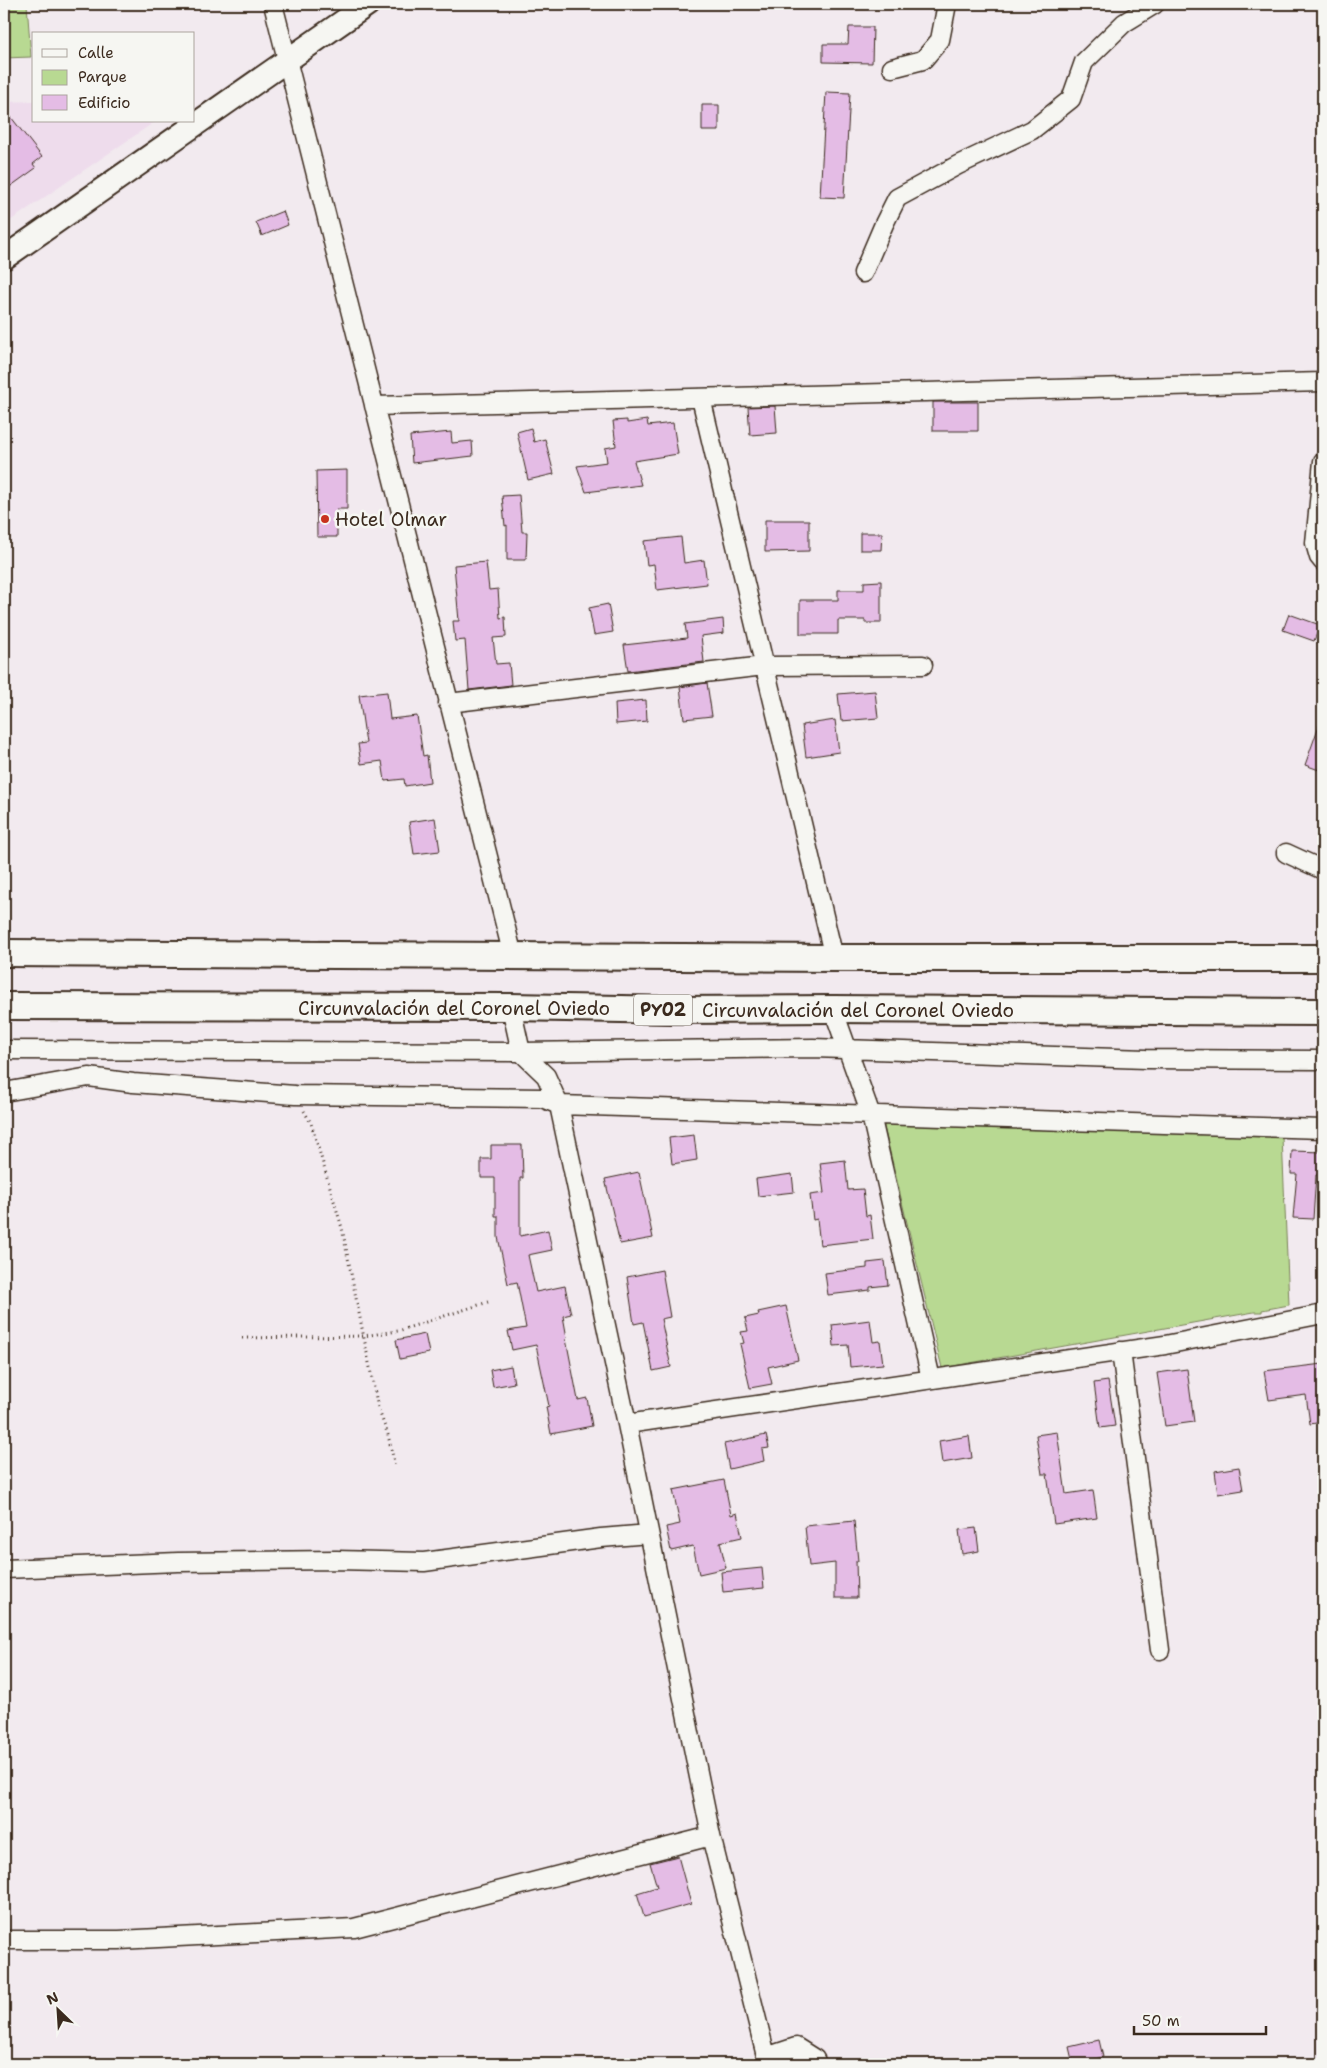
<svg xmlns="http://www.w3.org/2000/svg" width="1327" height="2068" font-family="'Shantell Sans',sans-serif">
<style>
.built{fill:#eedcec}
.green{fill:#b8d992;stroke:#7a8258}
.building{fill:#e4bce5;stroke:#3b2a1e}
.lines{fill:none;stroke-linecap:round;stroke-linejoin:round}
.minor-casing{stroke:#3b2a1e;stroke-width:21}
.major-casing{stroke:#3b2a1e;stroke-width:26}
.highway-casing{stroke:#3b2a1e;stroke-width:30}
.path{stroke:#3b2a1e;stroke-width:3;stroke-dasharray:1 4;stroke-linecap:butt}
.minor{stroke:#f6f6f2;stroke-width:18}
.major{stroke:#f6f6f2;stroke-width:22}
.highway{stroke:#f6f6f2;stroke-width:26}
.poi-dot{fill:#c8321e;stroke:#f6f6f2;stroke-width:2}
.labels{text-anchor:middle;dominant-baseline:central;stroke-width:5;stroke-linejoin:round;paint-order:stroke}
.shield{fill:#f6f6f2;stroke:#73675e;stroke-width:1}
.shield-label{font-size:18px;font-weight:bold;fill:#3b2a1e}
.poi-label{font-size:19px;fill:#3b2a1e;stroke:#f6f6f2;text-anchor:start}
.street-label{font-size:19px;fill:#3b2a1e;stroke:#f6f6f2}
</style>
<rect width="100%" height="100%" fill="#f2eaef"/>
<filter id="ink" filterUnits="userSpaceOnUse"><feTurbulence type="fractalNoise" baseFrequency=".02" numOctaves="2"/><feDisplacementMap in="SourceGraphic" scale="10" xChannelSelector="R" yChannelSelector="G"/><feConvolveMatrix kernelMatrix="1 2 1 2 8 2 1 2 1" color-interpolation-filters="sRGB"/></filter>
<g filter="url(#ink)">
<!-- built -->
<path class="built" d="M34 101V121H156L4 225V102Z"/>
<!-- green -->
<path class="green" d="M4 4H27L31 57 4 58Z
M883 1123 1282 1137 1289 1305 1262 1310V1312H1254L942 1368Z"/>
<!-- building -->
<path class="building" d="M849 27H873L872 63 823 62V44H848Z
M826 92 850 93 844 198 820 197Z
M702 105H719V131H702Z
M4 108 42 157 33 164 36 168 4 191Z
M283 211 288 225 262 236 256 222Z
M933 402H978V431H933Z
M775 406 777 433 750 435 748 407Z
M627 420V423L647 420 648 426 673 423 678 454 634 461 641 485 586 492 577 466 607 462 605 448 616 446 613 421Z
M531 428 534 442 545 439 554 474 528 480 517 432Z
M451 432 452 443 472 441 473 456 412 463 410 436Z
M347 470V509H337V537H317L316 471Z
M519 495 522 532H527L526 560H507V525L505 526 502 496Z
M765 520H809V551L765 552Z
M860 533H882L881 550H860Z
M681 537 684 563 704 560 707 584 657 590 654 564 647 565 644 541Z
M486 562 489 590 498 589 500 618 505 617 506 637 493 638 496 664 509 663 511 685 469 690 465 640 455 641 453 621H459L454 565Z
M881 581V623H865V620H838V634H800V600H838V590H864V582Z
M608 604 613 632 594 635 589 608Z
M1289 614 1320 625 1314 641 1283 630Z
M723 619 724 633 701 636 704 662 628 671 624 645 687 638 685 624Z
M707 683 712 716 684 719 680 687Z
M875 691 878 718 841 721 838 694Z
M387 692 390 719 417 716 423 756 427 755 430 782 405 786 404 779 385 781 382 761 361 764 358 744 366 743 359 695Z
M646 700 647 721 616 724 615 703Z
M835 720 839 752 806 757 802 725Z
M1321 720H1323V759L1319 770 1305 765Z
M435 818 440 851 414 854 409 822Z
M694 1135 697 1160 672 1164 669 1138Z
M491 1145H522L523 1178H520V1236L548 1230 552 1250 528 1255 536 1292 565 1286 571 1314 563 1316 567 1338 566 1339 578 1400 587 1398 592 1426 551 1434 546 1407 549 1406 536 1345 512 1350 508 1331 526 1328 517 1282 508 1284 498 1237V1216H495V1178H481V1159H491Z
M1292 1151 1323 1152V1175H1316L1313 1219 1293 1218 1297 1174H1291Z
M845 1160 848 1190 863 1189 866 1216 870 1215 873 1239 820 1245 817 1219 813 1220 810 1195 824 1193 820 1163Z
M639 1172 653 1238 620 1244 605 1179Z
M792 1174 794 1192 758 1196 756 1179Z
M885 1261 888 1285 870 1287V1290L828 1295 825 1273 867 1268V1263Z
M662 1270 670 1317 661 1319 671 1367 653 1371 643 1322 634 1324 627 1277Z
M786 1306 798 1360 768 1367 772 1384 750 1388 740 1344 744 1343 741 1332 748 1331 745 1318 759 1315 758 1312Z
M870 1320 873 1342 880 1341 883 1364 850 1367 848 1345 834 1346 832 1325Z
M425 1334 429 1353 400 1359 396 1340Z
M1323 1364V1422L1310 1424 1306 1395 1269 1400 1264 1371Z
M511 1366 514 1383 493 1387 490 1370Z
M1187 1369 1194 1422 1165 1426 1157 1373Z
M1108 1381 1115 1426 1100 1428 1094 1383Z
M1057 1432 1066 1494 1093 1490 1097 1518 1054 1524 1047 1474H1042L1036 1435Z
M766 1435 769 1448 762 1449 764 1461 729 1469 724 1444Z
M969 1436 972 1458 942 1463 939 1441Z
M1239 1467 1243 1490 1218 1494 1215 1471Z
M724 1480 731 1515 737 1513 742 1537 720 1542 726 1568 699 1574 693 1546 671 1551 666 1527 680 1524 673 1490Z
M854 1521 858 1561H856L857 1598H835V1563L809 1566 805 1526Z
M976 1528 979 1551 962 1554 959 1530Z
M762 1568 764 1588 723 1592 721 1572Z
M678 1856 691 1904 644 1917 637 1893 657 1887 650 1863Z
M1099 2040 1103 2057 1073 2064 1069 2047Z"/>
<g class="lines">
<defs>
<path id="minor" d="M273 4 513 956
M892 68 923 60 940 40 947 4
M863 273 884 224 897 198 958 165 1032 130 1071 99 1084 62 1124 23 1155 4
M701 398 834 958
M374 406 1323 382
M1323 461 1315 543 1319 557 1323 562
M448 703 764 666 923 665
M1286 853 1323 870
M511 1007 521 1052 546 1076 559 1105 627 1424 711 1836 768 2064
M833 1009 871 1115 931 1379
M4 1050 521 1052 813 1048 1146 1059 1323 1060
M4 1092 89 1077 133 1083 295 1095 542 1098 559 1105 1323 1129
M1121 1351 1160 1650
M627 1424 1165 1345 1323 1314
M4 1569 178 1562 336 1560 424 1562 601 1538 649 1534
M4 1940H119L354 1928 711 1836
M766 2057 796 2047 815 2059 817 2064"/>
<path id="major" d="M4 258 368 4"/>
<path id="highway" d="M4 953 834 958H1323
M4 1006 511 1007 676 1010 833 1009 1323 1012"/>
</defs>
<!-- minor casing -->
<use href="#minor" class="minor-casing"/>
<!-- major casing -->
<use href="#major" class="major-casing"/>
<!-- highway casing -->
<use href="#highway" class="highway-casing"/>
<!-- path -->
<path class="path" d="M304 1111 311 1123 342 1228 378 1408 388 1435 395 1466
M242 1338 363 1336 398 1331 488 1302"/>
<!-- minor -->
<use href="#minor" class="minor"/>
<!-- major -->
<use href="#major" class="major"/>
<!-- highway -->
<use href="#highway" class="highway"/>
</g>
</g>
<!-- markers -->
<circle class="poi-dot" cx="325" cy="519" r="5"/>
<g class="labels">
<!-- shield labels -->
<rect class="shield" x="634" y="994.5" width="58" height="31" rx="4"/>
<g class="shield-label">
<text x="663" y="1010">PY02</text>
</g>
<!-- poi labels -->
<g class="poi-label">
<text x="335" y="519">Hotel Olmar</text>
</g>
<!-- street labels -->
<g class="street-label">
<text x="454" y="1008">Circunvalación del Coronel Oviedo</text>
<text x="858" y="1010">Circunvalación del Coronel Oviedo</text>
</g>
</g>
<!-- margin -->
<rect width="1327" height="2068" fill="none" stroke="#f6f6f2" stroke-width="20"/>
<rect x="10" y="10" width="1307" height="2048" fill="none" stroke="#3b2a1e" stroke-width="2" filter="url(#ink)"/>
<!-- legend -->
<rect x="32" y="32" width="162" height="90" fill="#f6f6f2" stroke="#aba49d"/>
<rect x="42" y="49" width="25" height="8" fill="#f6f6f2" stroke="#aba49d"/>
<text x="78" y="58" font-size="15" fill="#3b2a1e">Calle</text>
<rect x="42" y="70" width="25" height="15" fill="#b8d992" stroke="#aba49d"/>
<text x="78" y="82" font-size="15" fill="#3b2a1e">Parque</text>
<rect x="42" y="95" width="25" height="15" fill="#e4bce5" stroke="#aba49d"/>
<text x="78" y="108" font-size="15" fill="#3b2a1e">Edificio</text>
<!-- north arrow -->
<g transform="translate(58 2010) rotate(335)" stroke="#f6f6f2" stroke-width="4" paint-order="stroke">
<path d="M0-4L9 19L0 12L-9 19Z" fill="#3b2a1e"/>
<text y="-8" font-size="14" font-weight="bold" text-anchor="middle" fill="#3b2a1e">N</text>
</g>
<!-- scale -->
<path d="M1134 2026v8h132v-8" fill="none" stroke="#3b2a1e" stroke-width="2.5"/>
<text x="1142" y="2026" font-size="15" fill="#3b2a1e" stroke="#f6f6f2" stroke-width="4" paint-order="stroke">50 m</text>
</svg>
